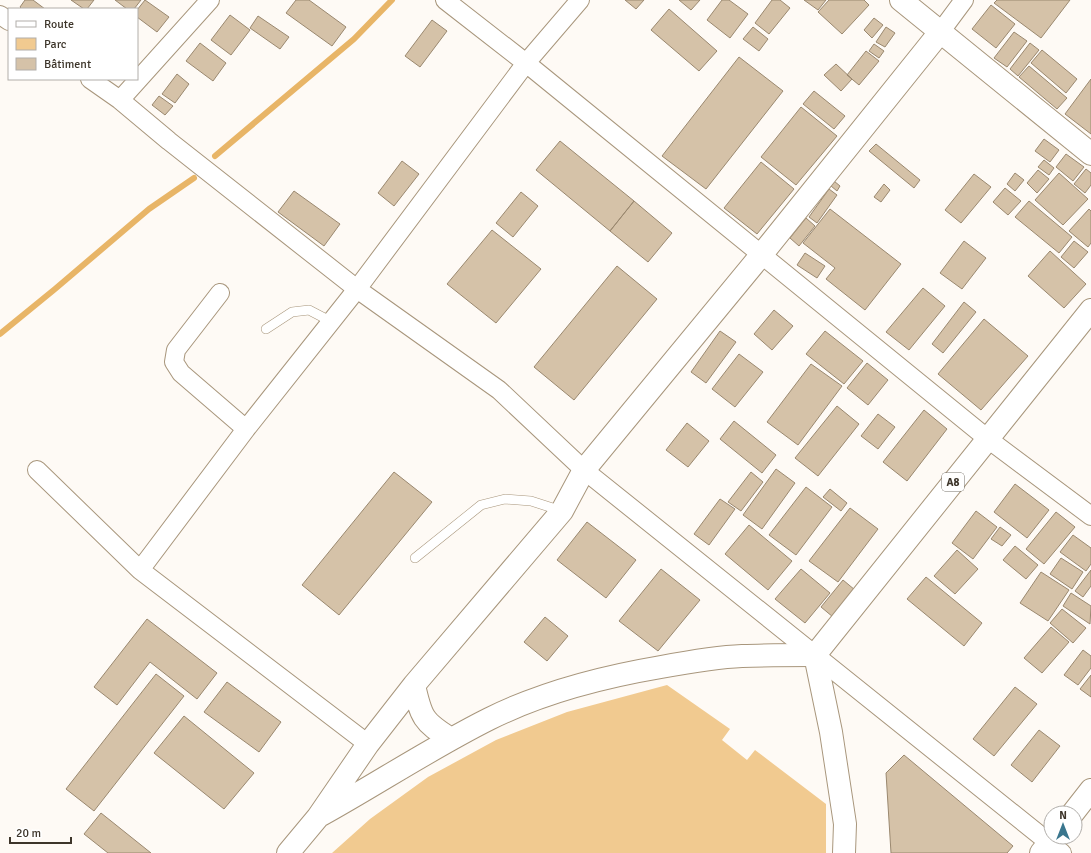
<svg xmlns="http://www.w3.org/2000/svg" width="1091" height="853" font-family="Signika,sans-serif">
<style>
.green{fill:#f1ca90}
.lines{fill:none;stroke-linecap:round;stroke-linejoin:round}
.stream{stroke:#e8b567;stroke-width:6}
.building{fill:#d5c2a8;stroke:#9a886f}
.service-casing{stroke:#a8967c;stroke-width:10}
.minor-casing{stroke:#a8967c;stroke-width:20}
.tertiary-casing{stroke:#a8967c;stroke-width:24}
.secondary-casing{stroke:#a8967c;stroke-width:24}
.primary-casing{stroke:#a8967c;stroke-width:24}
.service{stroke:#fff;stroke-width:9}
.minor{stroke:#fff;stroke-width:18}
.tertiary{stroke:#fff;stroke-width:22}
.secondary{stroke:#fff;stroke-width:22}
.primary{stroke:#fff;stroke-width:22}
.labels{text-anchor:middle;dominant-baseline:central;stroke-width:3;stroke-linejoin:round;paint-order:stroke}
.shield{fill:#fff;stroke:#77726a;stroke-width:1}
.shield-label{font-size:11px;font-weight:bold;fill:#3d352a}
</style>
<rect width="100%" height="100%" fill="#fefaf5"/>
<!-- green -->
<path class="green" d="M667 685 730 729 722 740 747 760 755 750 826 804V853H332L370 819 428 777 496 740 567 712Z"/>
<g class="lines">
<!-- stream -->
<path class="stream" d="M215 156 354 39 392 0
M0 334 55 289 149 209 194 178"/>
</g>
<!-- building -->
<path class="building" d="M25 0H33L45 9H22L20 7Z
M71 0H94L87 9H84Z
M115 0H141L134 9H127Z
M145 0 169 17 157 32 137 17V10Z
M296 0H309L346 27 332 46 286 13Z
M625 0H644L636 9Z
M679 0H700L691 10Z
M722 0H729L748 14 730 38 707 20Z
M772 0H780L790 8 769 34 755 23Z
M804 0H826L818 10Z
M829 0H864L869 5 842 34 818 12Z
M997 0H1070L1041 38 994 3Z
M991 5 1015 24 996 48 972 29Z
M669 9 717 51 699 71 651 30Z
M230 15 250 30 231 55 211 40Z
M258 16 289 37 280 49 250 28Z
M874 18 883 25 872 38 864 30Z
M432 20 447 31 420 67 405 56Z
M753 27 768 39 759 51 743 39Z
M886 27 895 33 885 47 876 42Z
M1014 32 1027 41 1007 67 994 58Z
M200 43 226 63 213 81 186 61Z
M1030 43 1039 50 1018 76 1010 69Z
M874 44 884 51 879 58 869 51Z
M1042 50 1077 79 1066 93 1031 63Z
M866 51 879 61 859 85 847 75Z
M739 57 783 91 706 189 662 156Z
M836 64 852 79 841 91 824 75Z
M1029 66 1067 98 1057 109 1019 77Z
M177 74 189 84 175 103 162 94Z
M1091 79V134L1065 114Z
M814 91 845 116 834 129 803 104Z
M159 96 173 106 165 115 152 105Z
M801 107 837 136 796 185 761 157Z
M1044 139 1059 150 1050 162 1035 151Z
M560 141 634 201 610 231 536 170Z
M876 144 920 180 914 188 869 151Z
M1066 154 1084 167 1073 181 1056 167Z
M1044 160 1054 168 1049 175 1038 167Z
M402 161 419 174 394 206 378 193Z
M761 162 794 189 757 234 724 208Z
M1086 169 1091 173V185L1085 193 1074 184Z
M1038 170 1049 179 1037 193 1027 183Z
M1015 173 1024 180 1015 191 1007 184Z
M1059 173 1088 199 1063 225 1035 200Z
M974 174 991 187 961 223 945 210Z
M834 181 840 186 837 191 831 186Z
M884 184 890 190 881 202 874 197Z
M1005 188 1021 201 1008 215 993 202Z
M829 189 837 195 817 223 809 217Z
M294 191 340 224 324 246 278 212Z
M521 192 538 206 513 237 496 223Z
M634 201 672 233 648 262 610 231Z
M1029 201 1072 237 1059 253 1015 217Z
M830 209 901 264 865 310 826 279 835 268 803 243Z
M1089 209 1091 211V243L1088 247 1069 231Z
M806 218 815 226 799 246 790 238Z
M492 230 541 269 496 323 447 284Z
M964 241 986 258 962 289 940 273Z
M1074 241 1088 252 1074 268 1061 257Z
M1050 251 1086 284 1064 308 1028 276Z
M805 253 825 266 817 278 797 265Z
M617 266 657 299 574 400 534 367Z
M923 288 945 306 909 350 886 332Z
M964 302 976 312 943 353 932 344Z
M774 310 793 326 772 350 754 334Z
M984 319 1028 356 981 410 938 374Z
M720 331 736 342 706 383 691 372Z
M825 331 863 361 844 384 806 354Z
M739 354 763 372 735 407 712 389Z
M867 363 888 380 868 405 847 388Z
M811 364 842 386 798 445 767 422Z
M837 406 859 424 818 476 795 458Z
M924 410 947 429 907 481 883 462Z
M878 414 895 427 878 449 861 436Z
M734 421 776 455 762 473 720 439Z
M687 423 709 441 688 467 666 450Z
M776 469 795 483 762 529 743 515Z
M394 472 432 502 339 615 302 585Z
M751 472 763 482 741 511 728 502Z
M1015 484 1049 510 1027 538 994 512Z
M806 487 832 507 796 555 769 535Z
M830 489 847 503 841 511 823 497Z
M720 499 735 509 709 545 694 534Z
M850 508 878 529 838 582 809 561Z
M976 511 997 527 973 559 952 543Z
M1056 512 1075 527 1044 564 1026 549Z
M587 522 636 560 606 598 557 560Z
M749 525 792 561 768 590 725 554Z
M1000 527 1011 535 1002 546 991 539Z
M1073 535 1091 548V564L1086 571 1060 552Z
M1015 546 1038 565 1026 579 1003 560Z
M957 550 978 569 955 594 934 576Z
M1061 558 1083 572 1072 589 1050 574Z
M661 569 700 600 658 651 619 621Z
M801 569 830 593 805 623 775 599Z
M1091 570V586L1083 597 1075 591Z
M1041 572 1069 590 1048 621 1020 603Z
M926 577 982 623 964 646 907 599Z
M843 580 855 590 833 617 821 607Z
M1071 593 1091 606 1090 624 1063 606Z
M1062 609 1086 628 1073 643 1050 623Z
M545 617 568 636 547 661 524 642Z
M147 619 217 673 197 699 150 662 117 705 94 687Z
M1051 627 1069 642 1042 673 1024 658Z
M1083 650 1091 656V668L1078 685 1064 675Z
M156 674 184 696 94 811 66 789Z
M1091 675V697L1080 689Z
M227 682 281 722 259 752 204 712Z
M1015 687 1037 704 994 756 973 739Z
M184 716 254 773 224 809 154 753Z
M1039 730 1060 746 1032 782 1011 765Z
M904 755 1013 846 1007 853H891L886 773Z
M101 813 151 853H108L84 834Z"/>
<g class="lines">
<defs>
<path id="service" d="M266 329 292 312 309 310 332 322
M415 558 481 505 505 499 531 501 562 511"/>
<path id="minor" d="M445 0 526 63 988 439 1091 516
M0 15 9 21
M941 31 964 0
M90 79 120 100 169 141 357 289 499 390 584 470 1062 853
M120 100 210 0
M220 293 176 350 174 362 181 373 246 429
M37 470 140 570 368 744
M140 570 246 429 357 289 526 63 580 0"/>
<path id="tertiary" d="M414 685C421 717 423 722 451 739
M321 815C377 784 431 748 489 719 543 692 602 677 661 667 688 662 715 657 742 656 766 655 791 655 815 655
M288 853 318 817 368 744 414 685 562 511 584 470 762 254 941 31"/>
<path id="secondary" d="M901 0 1091 154"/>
<path id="primary" d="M1073 813 1091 790
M844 853 845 824 831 732 815 655 1091 310
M1041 853 1054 837"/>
</defs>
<!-- service casing -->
<use href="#service" class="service-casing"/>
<!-- minor casing -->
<use href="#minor" class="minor-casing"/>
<!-- tertiary casing -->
<use href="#tertiary" class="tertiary-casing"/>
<!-- secondary casing -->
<use href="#secondary" class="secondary-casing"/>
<!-- primary casing -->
<use href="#primary" class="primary-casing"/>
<!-- service -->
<use href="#service" class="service"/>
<!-- minor -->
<use href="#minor" class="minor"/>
<!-- tertiary -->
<use href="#tertiary" class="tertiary"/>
<!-- secondary -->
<use href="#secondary" class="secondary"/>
<!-- primary -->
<use href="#primary" class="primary"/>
</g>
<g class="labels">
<!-- shield labels -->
<rect class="shield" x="942" y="473" width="22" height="18" rx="3"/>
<g class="shield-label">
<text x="953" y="482">A8</text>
</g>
</g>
<!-- legend -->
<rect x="8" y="8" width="130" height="72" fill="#ffffff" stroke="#b1aeaa"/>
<rect x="16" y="21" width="20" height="6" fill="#ffffff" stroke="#b1aeaa"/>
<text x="44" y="28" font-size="12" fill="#3d352a">Route</text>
<rect x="16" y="38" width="20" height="12" fill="#f1ca90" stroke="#b1aeaa"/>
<text x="44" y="48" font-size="12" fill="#3d352a">Parc</text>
<rect x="16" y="58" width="20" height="12" fill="#d5c2a8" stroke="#b1aeaa"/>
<text x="44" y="68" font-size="12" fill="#3d352a">Bâtiment</text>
<!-- north arrow -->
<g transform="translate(1063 825)"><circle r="19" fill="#ffffff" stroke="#b1aeaa"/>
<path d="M0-3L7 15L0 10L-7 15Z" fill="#3a768e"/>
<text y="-6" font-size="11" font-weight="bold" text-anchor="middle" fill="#3d352a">N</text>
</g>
<!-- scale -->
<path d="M10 837v6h61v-6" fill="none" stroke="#3d352a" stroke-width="2"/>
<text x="16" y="837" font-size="12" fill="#3d352a" stroke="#ffffff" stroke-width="3" paint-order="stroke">20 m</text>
</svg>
